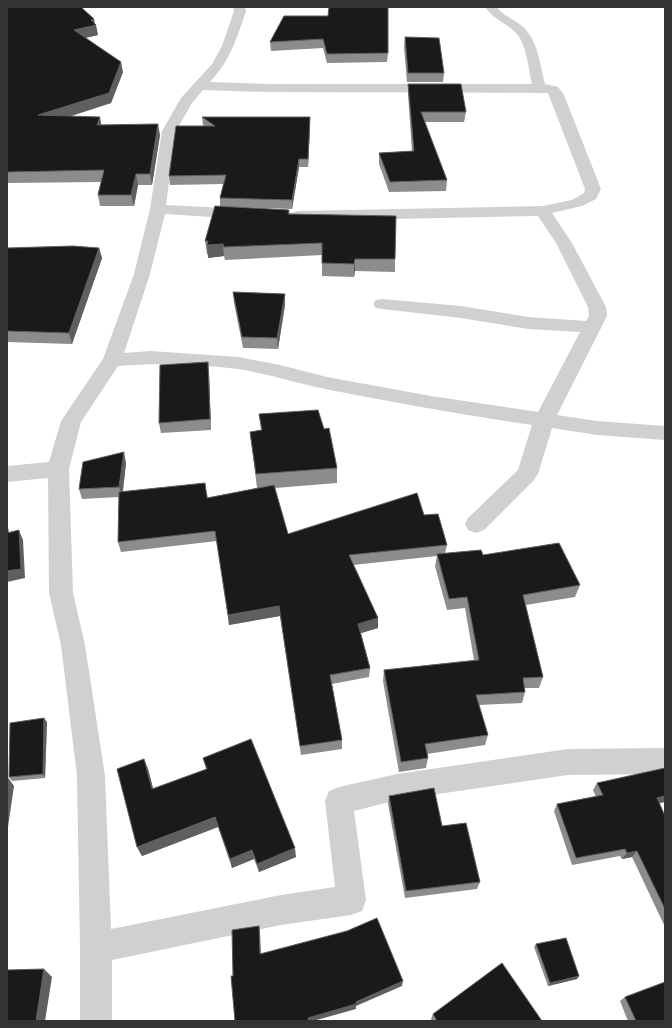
<svg xmlns="http://www.w3.org/2000/svg" width="672" height="1028" font-family="Karla,sans-serif">
<style>
.lines{fill:none;stroke-linecap:round;stroke-linejoin:round}
.street{fill:#d0d0d0;fill-rule:evenodd}
.wall{fill:#8c8c8c}
.shaded-wall{fill:#5f5f5f}
.building{fill:#1a1a1a;stroke:#5f5f5f}
</style>
<rect width="100%" height="100%" fill="#fff"/>
<g class="lines">
<!-- street -->
<path class="street" d="M233 7H245L246 11C236 40 231 59 210 82L267 84H532C528 68 527 42 514 31 504 22 493 19 485 7H497C503 16 514 19 522 26 538 39 540 65 545 84L558 87 564 95 601 189 596 199 582 206 552 213 572 243 606 307 607 316 557 415 597 421 665 426V440L597 435 552 428 538 474 534 480 484 530 476 533 468 530 465 524 468 518 518 470 532 425C464 415 397 403 330 390 299 384 269 374 238 369 199 364 157 363 118 366L81 422 69 469 73 593 85 645 105 776 111 929 281 895 335 887 325 801 329 791 339 787 397 774 568 749 665 748V774L568 775 397 800 354 811 366 900 362 911 351 915 281 925 112 960V1021H80V948L77 776 61 645 49 593 48 478 7 482V466L49 462 61 421 103 359 134 274 150 209 162 131 181 98 212 64 222 46 234 11ZM203 90 267 92 548 93 585 189 584 193 572 200 543 206 297 211 291 213 289 216 291 219 297 221 538 216 556 243 588 307 589 316 586 321 528 317 461 306 382 299 376 300 373 304 376 308 382 309 461 318 528 329 580 332 538 412 431 396 327 377 280 365 238 357 151 351 124 353 150 274 165 214 243 219 249 217 251 214 249 211 243 209 166 205 176 131 192 103Z"/>
</g>
<!-- wall -->
<path class="wall" d="M7 7 94 19 98 35 85 38 123 72 111 103 71 116 102 125 160 135 152 185H138L134 206H100L98 195 101 182 7 183V184Z
M284 16 388 53 387 62 327 63 323 48 271 51 270 42Z
M405 37 444 73 443 82H407L404 47Z
M408 84 466 112 464 122H425L447 180 446 191 389 192 379 164V153L412 151 408 94Z
M202 117 310 126 308 167H299L292 209 235 207 289 210 290 214 395 259V272L355 271 354 277 322 276V255L225 260 224 256 208 258V254H207L205 241 220 206V198L223 184 170 185 169 176 204 126 203 125Z
M7 248H99L102 258 72 344 7 342Z
M233 292 285 294V305L278 349 243 348 234 303Z
M209 373 211 430 161 433 159 423Z
M259 414 324 429 337 468V483L275 488 288 534 424 515 447 545 445 553 483 555 580 585 575 597 526 605 543 677 539 688H525V692L522 703 479 705 488 735 485 745 427 754 428 758 426 768 399 772 383 681 384 670 474 660 465 608 447 610 435 566 437 556 353 565 378 618V628L361 633 370 668 369 677 332 684 342 740V749L301 755 280 616 229 625 217 541 121 552 118 542 119 497 82 499 79 489 126 463 123 492 207 493 208 498 257 488 250 432 261 430Z
M47 722 45 778 12 781 9 777Z
M203 758 296 857 259 872 254 859 232 868 218 827 142 856 137 847 144 759 148 769 153 789 206 769Z
M597 783 660 804 665 816V927L632 857 622 859 620 856 572 865 554 811 557 804 596 797 593 790Z
M389 796 442 826 480 882 477 889 405 898 388 804Z
M536 944 579 976 577 979 548 986 534 947Z
M625 997 665 1021H628L620 1001Z
M433 1014 542 1021H432L431 1019Z"/>
<!-- shaded-wall -->
<path class="shaded-wall" d="M94 19 95 25H96L98 35 76 40 74 30 91 20Z
M121 62 123 72 111 103 40 126 38 115Z
M100 117 102 128 97 125Z
M310 117V126L308 167V159Z
M158 124 160 135 152 185 150 174Z
M299 159V167L292 209V200Z
M136 174 138 185 134 206 131 195Z
M223 244 224 256 208 258 207 245Z
M99 248 102 258 72 344 69 333Z
M355 259V271L354 277V264Z
M285 294V305L278 349 277 338Z
M208 362 209 373 211 430 210 419Z
M124 452 126 463 122 497 119 487Z
M7 522 11 543 7 534Z
M19 530 23 540 25 578 7 582V571Z
M279 606 280 616 229 625 228 615Z
M378 618V628L358 634V624Z
M44 718 47 722 45 778 43 774Z
M144 759 148 769 156 799 152 789Z
M7 776 14 786 7 834Z
M665 796V802L652 805 657 798Z
M215 817 218 827 142 856 137 847Z
M295 848 296 857 259 872 257 864Z
M252 850 254 859 232 868 230 859Z
M637 851 632 857 622 859 627 853Z
M259 926 260 932 261 960 260 954Z
M44 969 52 977 45 1021H36Z
M579 976 577 979 548 986 550 983Z
M403 981 402 986 356 1006V1009L313 1021H309L308 1018 356 1002Z"/>
<!-- building -->
<path class="building" d="M7 7H81L94 19 91 20 96 25 74 30 121 62 109 93 38 115 100 117 97 125 158 124 150 174H136L131 195H98L104 170 7 172Z
M329 7H388V53L327 54 323 39 270 42 284 16H328Z
M405 37 439 38 444 73H408Z
M408 84H461L466 112H421L447 180 390 182 379 153 414 151Z
M202 117H310L308 159H299L292 200 220 198 226 175 169 176 176 126H215Z
M215 206 289 210 288 214 396 216 395 259H355L354 264 322 263V243L224 247 223 244 207 245 208 241H205Z
M73 246 99 248 69 333 7 331V248Z
M233 292 285 294 277 338 242 337Z
M208 362 210 419 159 423 160 365Z
M318 410 324 429 329 428 337 468 256 474 250 432 262 430 259 414Z
M124 452 119 487 79 489 83 462Z
M205 483 207 498 274 485 288 534 417 493 424 515 438 514 447 545 349 555 378 618 358 624 370 668 330 675 342 740 300 746 279 606 228 615 215 531 118 542 119 492Z
M19 530 21 569 7 571V533Z
M559 543 580 585 523 595 543 677 523 678 525 692 476 695 488 735 425 744 428 758 401 762 384 670 479 660 467 597 449 599 437 554 481 550 483 555Z
M44 718 43 774 9 777 10 723Z
M251 739 295 848 257 864 252 850 230 859 215 817 137 847 117 769 144 759 152 789 207 769 203 758Z
M665 768V796L657 798 665 816V909L637 851 627 853 625 849 576 858 557 804 603 795 597 783Z
M434 788 442 826 466 823 480 882 406 891 389 796Z
M377 918 403 981 356 1002V1004L308 1018 309 1021H235L231 976H233L232 930 259 926 260 954 347 931Z
M566 938 579 976 550 983 536 944Z
M502 963 542 1021H437L433 1014Z
M44 969 36 1021H7V970Z
M665 982V1021H636L625 997Z"/>
<!-- border -->
<rect width="672" height="1028" fill="none" stroke="#333333" stroke-width="16"/>
</svg>
